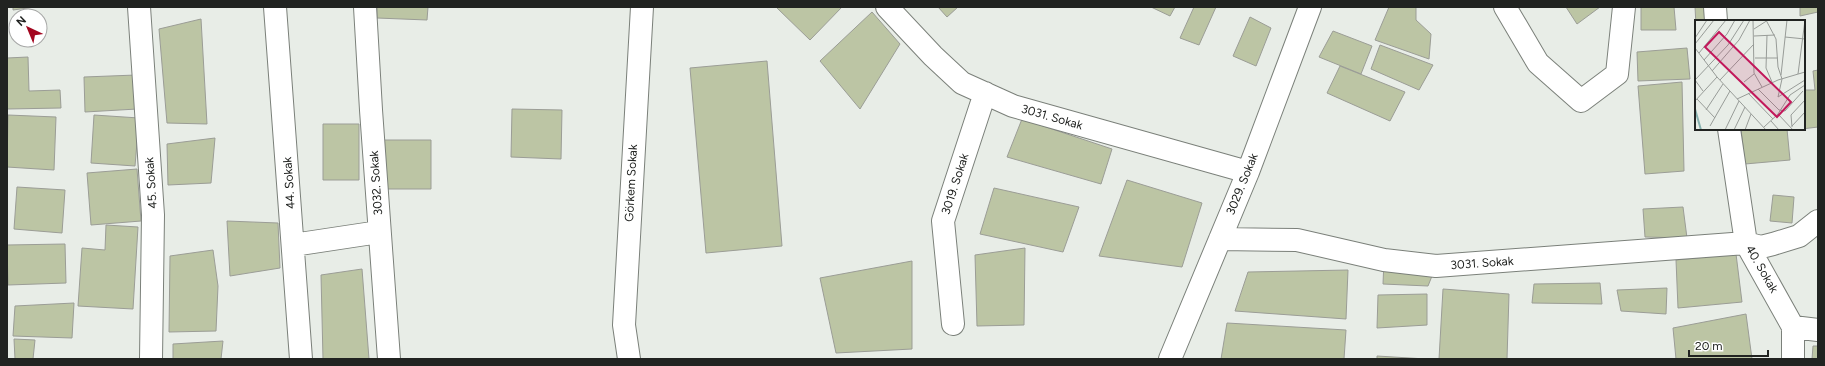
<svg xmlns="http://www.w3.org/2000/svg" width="1825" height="366" font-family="Figtree,sans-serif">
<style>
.building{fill:#bcc5a4;stroke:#9b9d96}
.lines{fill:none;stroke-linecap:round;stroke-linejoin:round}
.street-casing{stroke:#7b807a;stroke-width:24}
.street{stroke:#fff;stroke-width:22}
.labels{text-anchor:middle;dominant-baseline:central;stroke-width:3;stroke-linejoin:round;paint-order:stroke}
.street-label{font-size:12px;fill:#212321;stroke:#fff}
.inset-river{fill:none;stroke:#86b1af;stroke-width:2}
.inset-road{fill:none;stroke:#989c98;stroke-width:1}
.view{fill:#c2185b;fill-opacity:0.15;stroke:#c2185b;stroke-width:2}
.inset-edge{fill:none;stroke:#212321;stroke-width:2}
</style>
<rect width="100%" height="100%" fill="#e8ede7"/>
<!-- building -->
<path class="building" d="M13 7H35L13 10Z
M377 7H428L427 20 377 18Z
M776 7H842L810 40Z
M938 7H958L947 17Z
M1151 7H1175L1170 16Z
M1194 7H1216L1199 45 1180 38Z
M1389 7H1416V20L1431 34 1429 59 1375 40Z
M1566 7H1600L1577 24Z
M1641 7H1674L1676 30H1641Z
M1695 7H1721L1724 21H1696V25Z
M1800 7H1818V12L1800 16Z
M872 12 900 44 860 109 820 61Z
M1250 17 1271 28 1256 66 1233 56Z
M201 19 207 124 167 123 159 29Z
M1333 31 1372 46 1361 74 1319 57Z
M1380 45 1433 65 1419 90 1371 69Z
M1687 48 1690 79 1638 81 1637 52Z
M28 57 29 91 60 90 61 108 7 109V58Z
M767 61 782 246 706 253 690 68Z
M1340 66 1405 92 1390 121 1327 93Z
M1818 70V127L1794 130V129H1804V90H1815L1813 71Z
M136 75 137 109 85 112 84 77Z
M1682 82 1684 171 1645 174 1638 86Z
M512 109 562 110 561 159 511 157Z
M8 115 56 117 54 170 7 167Z
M94 115 139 118 135 166 91 163Z
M1022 119 1112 149 1101 184 1007 157Z
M323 124H359V180H323Z
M1741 129H1787L1790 160 1745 164Z
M215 138 211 183 168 185 167 144Z
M379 140H431V189H379Z
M137 169 141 221 91 225 87 173Z
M1127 180 1202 203 1182 267 1099 256Z
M17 187 65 190 62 233 14 229Z
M994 188 1079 207 1063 252 980 234Z
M1773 195 1794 197 1792 223 1770 221Z
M1683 207 1687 238 1645 237 1643 209Z
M227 221 278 223 280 268 230 276Z
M106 225 138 227 133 309 78 306 82 248 105 250Z
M65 244 66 283 8 285 7 245Z
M1025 248 1024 325 977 326 975 255Z
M213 250 218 286 216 331 169 332 170 256Z
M1736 254 1742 302 1678 308 1676 260Z
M1384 260 1436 266 1428 286 1383 284Z
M912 261V349L836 353 820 278Z
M362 269 369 359H323L321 275Z
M1348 270 1346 319 1235 311 1248 272Z
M1600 283 1602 304 1532 303 1534 284Z
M1667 288 1666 314 1621 311 1617 290Z
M1443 289 1509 294 1507 359H1439Z
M1427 294V325L1377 328 1378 295Z
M74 303 72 338 13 336 15 306Z
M1746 314 1752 359H1676L1673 328Z
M1227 323 1346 330 1344 359H1221Z
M14 339 35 340 33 359H15Z
M223 341 221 359H173V344Z
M1813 346H1818V359H1812Z
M1377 356 1426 359H1377Z"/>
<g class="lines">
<defs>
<path id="street" d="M139 7 153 215 151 359
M275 7 301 359
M365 7 371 110 389 359
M887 7 933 56 962 83 1013 106 1248 172
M1505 7 1538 63 1581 101 1617 74 1624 7
M1715 7 1716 21
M1729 129 1746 243 1793 327V359
M1220 239 1297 240 1384 260 1436 266 1746 243 1761 247 1773 244 1799 236 1818 221
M293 245 379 232
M953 324 943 221 985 93
M1793 327 1818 330
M629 359 624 325 642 7
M1170 359 1248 172 1310 7"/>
</defs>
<!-- street casing -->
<use href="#street" class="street-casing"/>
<!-- street -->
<use href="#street" class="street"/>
</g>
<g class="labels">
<!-- street labels -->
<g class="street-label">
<text transform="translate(1052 117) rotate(16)">3031. Sokak</text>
<text transform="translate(151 183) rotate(-94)">45. Sokak</text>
<text transform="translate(289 183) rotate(-94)">44. Sokak</text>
<text transform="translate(376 183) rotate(-94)">3032. Sokak</text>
<text transform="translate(631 183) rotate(-87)">Görkem Sokak</text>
<text transform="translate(955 184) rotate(-72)">3019. Sokak</text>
<text transform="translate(1242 184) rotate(-68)">3029. Sokak</text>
<text transform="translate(1482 263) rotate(-4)">3031. Sokak</text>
<text transform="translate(1762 269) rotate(60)">40. Sokak</text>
</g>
</g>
<!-- overview -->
<g transform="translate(1695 20)">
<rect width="110" height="110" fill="#e8ede7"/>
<path class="inset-river" d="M0 89 6 110"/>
<path class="inset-road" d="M58 0 59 53 67 67M71 0 81 19 83 47 87 59 83 77 110 60M59 9 73 0M72 15 71 48 77 62M59 16 80 15M90 17 110 19M0 18 12 0M0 24 19 0M0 28 22 57 71 110M4 33 31 0M60 38H83M9 40 32 14 40 0M17 51 44 20 55 0M103 54 110 0M86 55 92 0M0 60 33 25 49 0M0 60 8 71M25 60 59 24M49 62 59 54M63 69 84 90 90 91 108 71M53 73 78 99M2 79 20 98M42 79 83 60 110 52M0 81 22 57M11 90 28 64M83 94 98 110M76 101 84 110M15 106 35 71M97 106 110 92M69 107 83 94 95 75 110 65M97 107 96 95 110 80M30 110 44 81M39 110 50 87M50 110 56 94"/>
<path class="view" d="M24 12 96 82 82 97 10 27Z"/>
<rect width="110" height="110" class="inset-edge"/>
</g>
<!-- border -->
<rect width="1825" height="366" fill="none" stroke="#212321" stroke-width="16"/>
<!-- north arrow -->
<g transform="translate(28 28) rotate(316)"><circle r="19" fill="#ffffff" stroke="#a6a7a6"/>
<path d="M0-3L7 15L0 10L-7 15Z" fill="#a3061f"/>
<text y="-6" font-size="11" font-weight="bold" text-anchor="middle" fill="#212321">N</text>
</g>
<!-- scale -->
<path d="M1689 350v6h79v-6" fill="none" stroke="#212321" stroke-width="2"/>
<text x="1695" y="350" font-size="12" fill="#212321" stroke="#ffffff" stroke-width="3" paint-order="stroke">20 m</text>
</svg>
